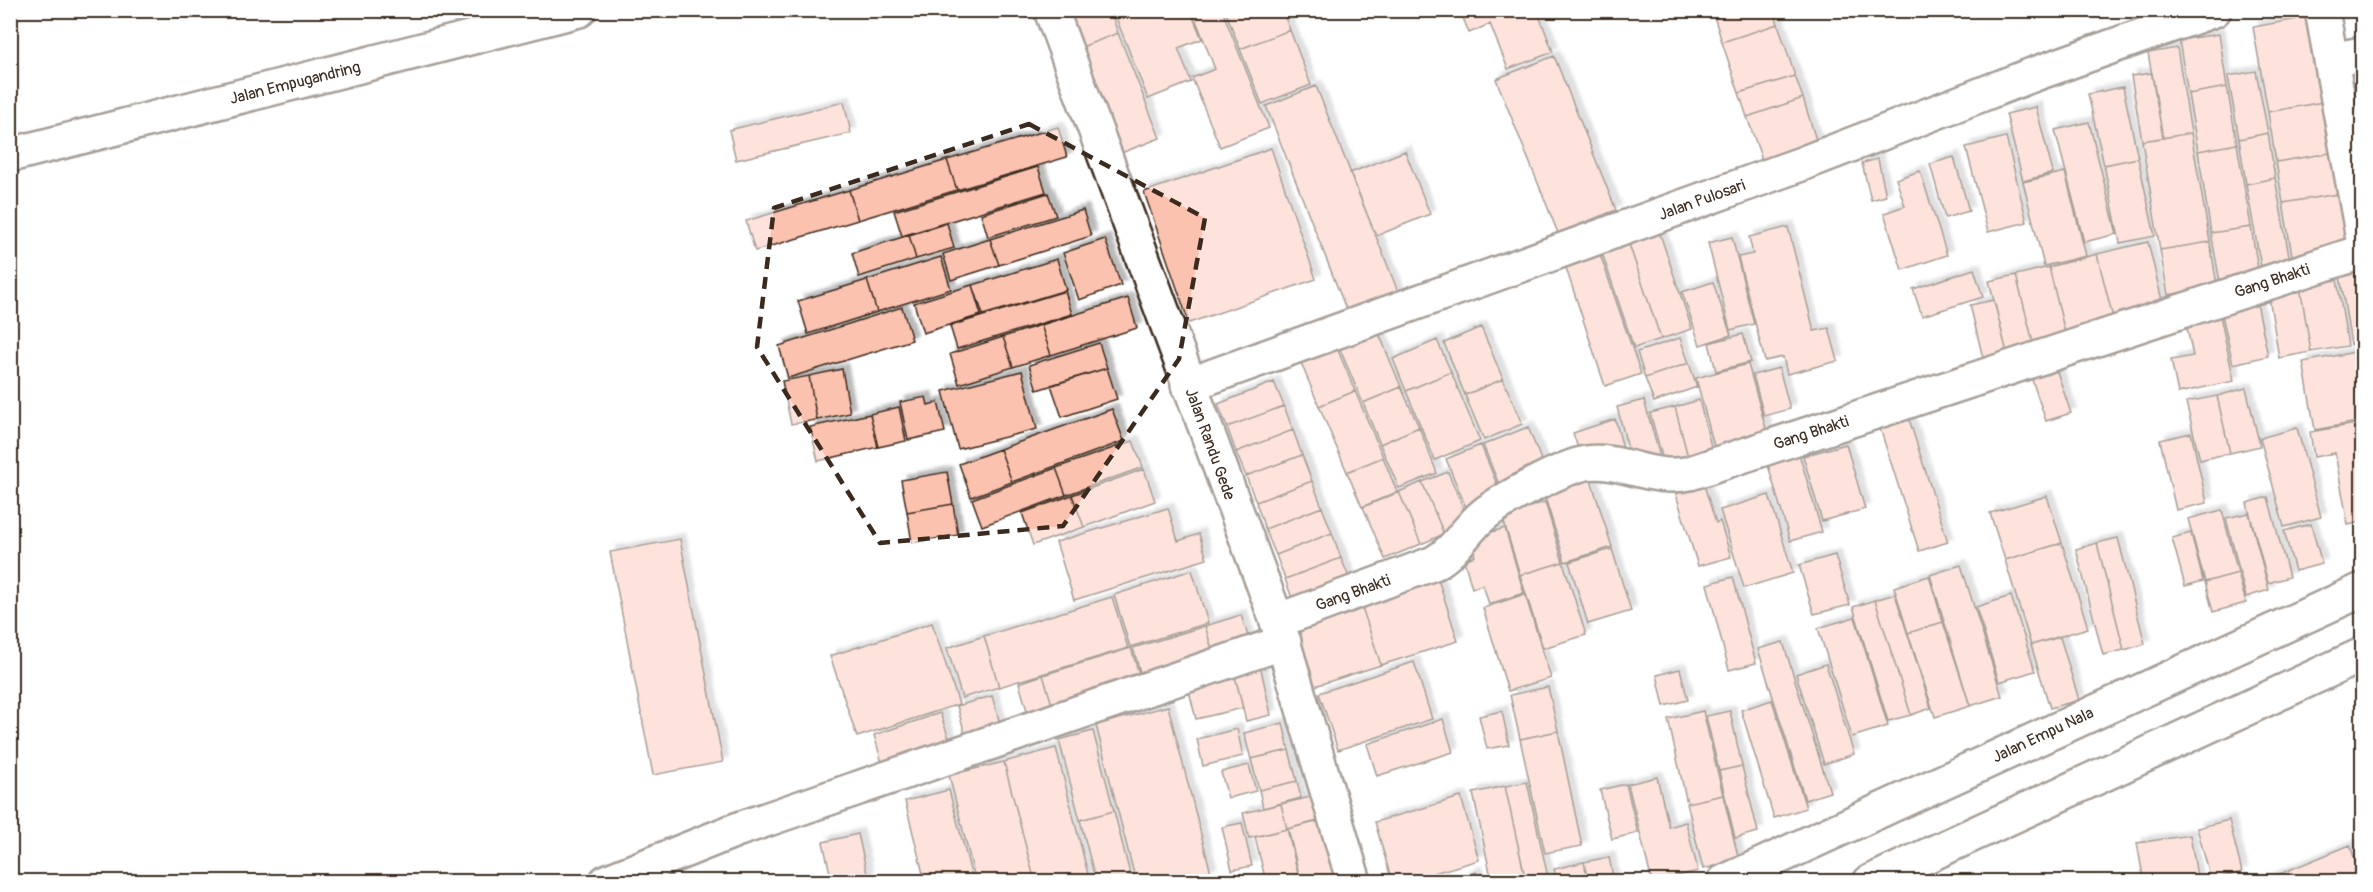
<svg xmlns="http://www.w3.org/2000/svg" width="2373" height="892" font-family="Pangolin,sans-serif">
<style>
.building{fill:#fbc2af;stroke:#3b2a1e;stroke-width:1.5;filter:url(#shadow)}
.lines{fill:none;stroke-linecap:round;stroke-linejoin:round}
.street-casing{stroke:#3b2a1e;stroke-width:38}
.secondary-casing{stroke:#3b2a1e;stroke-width:38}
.street{stroke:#fff;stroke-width:33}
.secondary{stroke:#fff;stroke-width:33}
.marked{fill:none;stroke:#3b2a1e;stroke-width:4.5;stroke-dasharray:12 8;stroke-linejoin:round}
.labels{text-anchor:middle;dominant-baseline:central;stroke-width:6;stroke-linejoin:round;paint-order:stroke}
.street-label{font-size:16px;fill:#3b2a1e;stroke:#fff}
</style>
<defs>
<filter id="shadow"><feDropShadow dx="5.5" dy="-5.5" stdDeviation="1.5" flood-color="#0004"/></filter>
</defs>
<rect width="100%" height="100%" fill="#fff"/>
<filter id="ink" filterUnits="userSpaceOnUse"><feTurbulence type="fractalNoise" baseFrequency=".0167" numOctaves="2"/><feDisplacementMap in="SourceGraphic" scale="12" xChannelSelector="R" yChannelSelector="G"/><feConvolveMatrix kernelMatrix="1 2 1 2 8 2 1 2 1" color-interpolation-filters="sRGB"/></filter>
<g filter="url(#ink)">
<!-- building -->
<path class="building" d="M1059 10H1110L1118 33 1074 50Z
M1113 10H1190L1202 39 1178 48 1191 82 1148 99Z
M1192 10H1222L1269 128 1220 147 1192 78 1215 69Z
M1225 10H1282L1290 30 1240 49Z
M1460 10H1537L1553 52 1508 69 1490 24 1469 33Z
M1712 10H1774L1778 24 1722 42Z
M2320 15 2334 100 2268 112 2253 27Z
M1778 24 1795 76 1739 93 1722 42Z
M1290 30 1311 85 1262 104 1240 49Z
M1118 33 1160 138 1116 155 1074 50Z
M2219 34 2227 87 2188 94 2179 40Z
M2177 48 2191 133 2163 138 2148 53Z
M1554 56 1616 210 1558 233 1496 79Z
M2256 71 2268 133 2239 139 2228 76Z
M2152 73 2163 138 2142 141 2131 76Z
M1795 76 1803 98 1747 117 1739 93Z
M1316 86 1399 294 1348 314 1266 106Z
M2123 87 2138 158 2104 165 2088 94Z
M2227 87 2237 144 2198 151 2188 94Z
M1803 98 1817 143 1762 160 1747 117Z
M2334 100 2342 151 2276 162 2268 112Z
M844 102 851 133 736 160 729 130Z
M2036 107 2053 173 2023 181 2006 114Z
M2089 122 2117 234 2084 242 2055 130Z
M1058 127 1067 157 957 190 947 160Z
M2191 133 2210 242 2160 250 2142 141Z
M2268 133 2275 178 2246 184 2239 139Z
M2006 137 2027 222 1988 232 1966 147Z
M2237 144 2251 227 2211 233 2198 151Z
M1271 148 1316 279 1189 323 1144 192Z
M1405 151 1430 214 1376 236 1350 173Z
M2342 151 2350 192 2283 203 2276 162Z
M1954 157 1969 211 1945 218 1930 164Z
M2138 158 2155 236 2120 243 2104 165Z
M1878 159 1886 196 1871 200 1862 163Z
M947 160 957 190 858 220 849 190Z
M1038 167 1046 192 902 236 894 211Z
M1920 171 1947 255 1902 270 1884 213 1905 206 1896 179Z
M2065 172 2086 256 2044 266 2023 182Z
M2275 178 2291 267 2262 272 2246 184Z
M849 190 858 220 755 251 746 221Z
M2350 192 2359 243 2292 255 2283 203Z
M1048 193 1056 216 988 237 981 214Z
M1083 210 1091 236 999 265 990 239Z
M947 223 954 248 916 259 909 235Z
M1788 227 1814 331 1829 328 1838 361 1787 374 1783 357 1765 361 1738 257 1753 254 1749 237Z
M2251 227 2259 275 2220 282 2211 233Z
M1659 231 1692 329 1661 339 1628 241Z
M909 235 916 259 859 277 852 253Z
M1732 237 1754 324 1730 330 1708 243Z
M990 239 999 265 951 280 943 254Z
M1105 239 1121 285 1079 300 1063 253Z
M1628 241 1661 339 1634 348 1601 250Z
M2148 242 2165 313 2115 326 2097 254Z
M2210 242 2217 286 2168 295 2160 250Z
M1599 251 1641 374 1605 386 1564 262Z
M2097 254 2115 326 2066 337 2049 267Z
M941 257 951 289 877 312 867 280Z
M1057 259 1066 290 983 315 973 285Z
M2362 265V344L2351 345 2339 269Z
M2049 267 2066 337 2034 346 2016 275Z
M1974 269 1983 297 1922 316 1913 289Z
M2016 275 2034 346 2007 353 1989 281Z
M867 280 877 312 808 334 798 301Z
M2337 280 2348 346 2311 352 2300 286Z
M1713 282 1731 335 1700 345 1682 292Z
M972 285 981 315 923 333 914 303Z
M2300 286 2311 352 2279 358 2268 291Z
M1065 291 1072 314 957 349 950 326Z
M1128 298 1137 328 1051 355 1041 325Z
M2256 298 2268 356 2233 364 2220 306Z
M1994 300 2007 353 1983 358 1970 305Z
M2218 306 2234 381 2178 393 2171 360 2193 356 2184 314Z
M902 307 912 340 788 378 779 346Z
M1041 325 1051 355 1013 367 1003 337Z
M1481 327 1503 379 1465 395 1444 343Z
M1378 331 1401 387 1363 403 1339 347Z
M1743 334 1751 362 1716 371 1709 343Z
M1003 337 1013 367 959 384 950 354Z
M1680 338 1689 363 1645 378 1637 352Z
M1437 340 1451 372 1406 391 1393 359Z
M1099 343 1107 368 1037 390 1029 365Z
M1337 348 1355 391 1319 406 1301 363Z
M2362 351V384L2357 352Z
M2355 352 2362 392V421L2315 430 2303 362Z
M2052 357 2071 413 2046 421 2027 365Z
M1689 363 1697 387 1654 402 1645 378Z
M1748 364 1768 436 1715 450 1696 378Z
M1107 368 1117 399 1062 417 1051 385Z
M1779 368 1790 409 1764 416 1753 375Z
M842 369 850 413 817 420 809 376Z
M1022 371 1037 429 958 449 943 391Z
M1451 372 1480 441 1435 460 1406 391Z
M809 376 817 420 791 424 782 381Z
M1503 379 1522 424 1484 440 1465 395Z
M1274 382 1284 406 1227 427 1218 404Z
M1401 387 1419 427 1380 444 1363 403Z
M2246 388 2260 446 2230 453 2217 396Z
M1355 391 1383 457 1347 472 1319 406Z
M2217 396 2230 453 2200 460 2186 402Z
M926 397 928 405 938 402 945 432 908 440 900 402Z
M1644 400 1660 457 1632 464 1617 407Z
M1699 400 1714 458 1690 465 1675 407Z
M1284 406 1293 430 1236 452 1227 427Z
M899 407 906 441 878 447 870 414Z
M1675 407 1690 465 1666 471 1650 413Z
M1112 409 1124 441 1012 482 1000 449Z
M870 414 878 447 818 461 810 427Z
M1908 416 1948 542 1919 551 1879 425Z
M1615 419 1623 448 1582 461 1573 433Z
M2362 423V522L2348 525 2335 453 2314 457 2310 432Z
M1419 427 1437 473 1399 488 1380 444Z
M1528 427 1545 470 1500 487 1483 445Z
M2297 428 2321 517 2284 527 2260 438Z
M1293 430 1302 455 1246 476 1236 452Z
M2191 433 2207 503 2176 510 2160 440Z
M1133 441 1143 467 1066 495 1056 468Z
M1846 444 1865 509 1822 521 1803 456Z
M1481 445 1502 497 1467 510 1446 459Z
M1000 449 1012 482 971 497 959 464Z
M1798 450 1822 532 1790 541 1766 458Z
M1302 455 1312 481 1256 502 1246 476Z
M1383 457 1397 492 1362 507 1347 472Z
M1056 468 1066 495 982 526 972 499Z
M1144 469 1155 501 1084 527 1072 495Z
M947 472 953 504 907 512 901 480Z
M1448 472 1470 524 1444 534 1422 482Z
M1591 480 1612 547 1565 562 1544 494Z
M1312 481 1322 507 1265 529 1256 502Z
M1422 482 1444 534 1421 544 1399 492Z
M1703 482 1716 523 1720 521 1731 557 1698 566 1675 491Z
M1399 492 1421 544 1385 559 1363 507Z
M1072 495 1084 527 1033 545 1022 513Z
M1769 495 1793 573 1744 588 1720 510Z
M2047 496 2062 543 2005 560 1990 513Z
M2268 497 2289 577 2268 583 2247 503Z
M1545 502 1563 562 1520 575 1502 516Z
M953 504 958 535 912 543 907 512Z
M1322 507 1332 533 1276 555 1265 529Z
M1168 508 1178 541 1199 534 1207 559 1074 600 1056 542Z
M2222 510 2238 573 2205 582 2188 519Z
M2249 513 2269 590 2246 597 2226 518Z
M2311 524 2322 564 2295 571 2284 531Z
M1505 528 1524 593 1489 604 1483 585 1472 588 1464 560 1475 556 1469 539Z
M1332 533 1341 558 1285 579 1276 555Z
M2191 533 2203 581 2185 586 2172 538Z
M2118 538 2145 644 2124 650 2097 543Z
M680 539 723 762 653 775 610 552Z
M2062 543 2088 628 2031 645 2005 560Z
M2097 543 2124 650 2103 655 2076 549Z
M1612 549 1631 611 1588 624 1569 562Z
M1835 555 1850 605 1814 614 1799 565Z
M1341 558 1353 587 1296 609 1285 579Z
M1563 562 1586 635 1543 648 1520 575Z
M1961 565 2002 696 1970 706 1930 575Z
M1192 570 1208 623 1130 647 1114 595Z
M2238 573 2246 603 2213 612 2205 582Z
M1437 576 1458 641 1381 665 1360 601Z
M1929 576 1943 622 1908 633 1894 587Z
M1733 577 1756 663 1729 670 1707 584Z
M1525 594 1551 678 1508 691 1483 608Z
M1895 594 1931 708 1911 715 1875 600Z
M2011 596 2035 671 1999 682 1976 607Z
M1112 597 1128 648 999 687 984 636Z
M1875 600 1911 715 1888 721 1853 607Z
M1360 601 1381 665 1315 686 1293 622Z
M1241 615 1252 648 1215 659 1205 626Z
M1855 617 1888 726 1852 737 1818 628Z
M1943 622 1970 706 1935 717 1908 633Z
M932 623 959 704 857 737 830 656Z
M1205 626 1215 659 1143 682 1133 648Z
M984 636 999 687 962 698 947 648Z
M2060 637 2079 700 2050 708 2031 645Z
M1783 642 1830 792 1805 800 1758 649Z
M1131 648 1143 687 1055 714 1043 675Z
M1414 662 1432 719 1338 750 1319 693Z
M1826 664 1854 754 1824 764 1796 674Z
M1261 669 1271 715 1246 721 1235 676Z
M1680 669 1688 700 1664 706 1657 675Z
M1043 675 1055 714 1030 721 1019 683Z
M1235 676 1243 708 1196 719 1188 687Z
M1548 687 1558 731 1520 739 1510 695Z
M992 696 1003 734 968 744 957 706Z
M1772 700 1806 808 1774 818 1741 710Z
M1168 706 1211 873 1175 882H1136L1096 725Z
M1502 711 1509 745 1487 749 1479 716Z
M1703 711 1723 795 1687 803 1668 719Z
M1730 711 1742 766 1719 771 1706 716Z
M940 713 950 741 882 763 874 735Z
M1443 719 1453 752 1377 776 1367 744Z
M1283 723 1289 750 1251 759 1244 733Z
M1237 729 1243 756 1203 766 1197 739Z
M1093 731 1114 811 1080 820 1059 740Z
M1558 731 1582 846 1545 853 1520 739Z
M1056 748 1090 882H1035L1004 762Z
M1289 750 1297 781 1259 790 1251 759Z
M1004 762 1035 882H976L949 775Z
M1249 765 1256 791 1228 798 1221 772Z
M1742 766 1758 832 1735 838 1719 771Z
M1657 777 1669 827 1686 822 1698 871 1652 882 1628 784Z
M1297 781 1301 798 1263 808 1259 790Z
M1527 782 1549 882H1526L1505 786Z
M1626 784 1638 833 1612 839 1600 790Z
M1505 786 1526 882H1492L1473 793Z
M949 790 973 881 925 882 905 801Z
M1319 795 1325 819 1287 829 1281 804Z
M1723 795 1739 860 1703 869 1687 803Z
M1461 797 1479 860 1403 882H1392L1375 822Z
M1281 804 1287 829 1249 838 1243 813Z
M1114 811 1132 882H1096L1080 820Z
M1324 820 1339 882H1301L1288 829Z
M2229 820 2242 872 2211 880 2197 828Z
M1242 823 1252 866 1232 870 1222 827Z
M1287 829 1300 882H1266L1255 837Z
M858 834 869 882H832L823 842Z
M2190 835 2198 882H2144L2137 843Z
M2350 845 2362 882H2260Z
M1609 857 1614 882H1588L1584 862Z
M1584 862 1588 882H1557L1554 869Z
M1476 872 1481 882H1453Z"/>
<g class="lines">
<defs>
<path id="street" d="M2322 10 2362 233
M2332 60 2362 54
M10 155 579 10
M1188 385 1804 163 2032 75 2214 10
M1277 621 1434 563C1454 552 1464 533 1480 518 1498 501 1563 467 1586 463 1623 458 1651 482 1690 473L2352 255 2360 251 2362 244
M606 882 736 830 1284 642"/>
<path id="secondary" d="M1051 10 1277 621 1354 882
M1724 882 2362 590
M1870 882 2362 655"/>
</defs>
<!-- street casing -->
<use href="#street" class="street-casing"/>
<!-- secondary casing -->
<use href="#secondary" class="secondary-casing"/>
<!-- street -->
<use href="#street" class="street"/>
<!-- secondary -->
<use href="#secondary" class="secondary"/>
</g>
</g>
<!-- marked area -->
<path d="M0 0H2373V892H0ZM1029 124 1205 218 1179 359 1063 526 880 543 757 347 774 208Z" fill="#fff" fill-opacity=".55" fill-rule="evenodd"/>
<path class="marked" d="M1029 124 1205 218 1179 359 1063 526 880 543 757 347 774 208Z"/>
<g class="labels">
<!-- street labels -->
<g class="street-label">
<text transform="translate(295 83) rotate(-14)">Jalan Empugandring</text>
<text transform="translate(1702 200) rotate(-20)">Jalan Pulosari</text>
<text transform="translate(2272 281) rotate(-18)">Gang Bhakti</text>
<text transform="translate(1811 433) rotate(-18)">Gang Bhakti</text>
<text transform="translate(1210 444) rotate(70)">Jalan Randu Gede</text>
<text transform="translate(1353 593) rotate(-20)">Gang Bhakti</text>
<text transform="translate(2043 735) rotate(-25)">Jalan Empu Nala</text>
</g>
</g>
<!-- margin -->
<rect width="2373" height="892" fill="none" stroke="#fff" stroke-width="36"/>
<rect x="18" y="18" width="2337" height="856" fill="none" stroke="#3b2a1e" stroke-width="2" filter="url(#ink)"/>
</svg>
